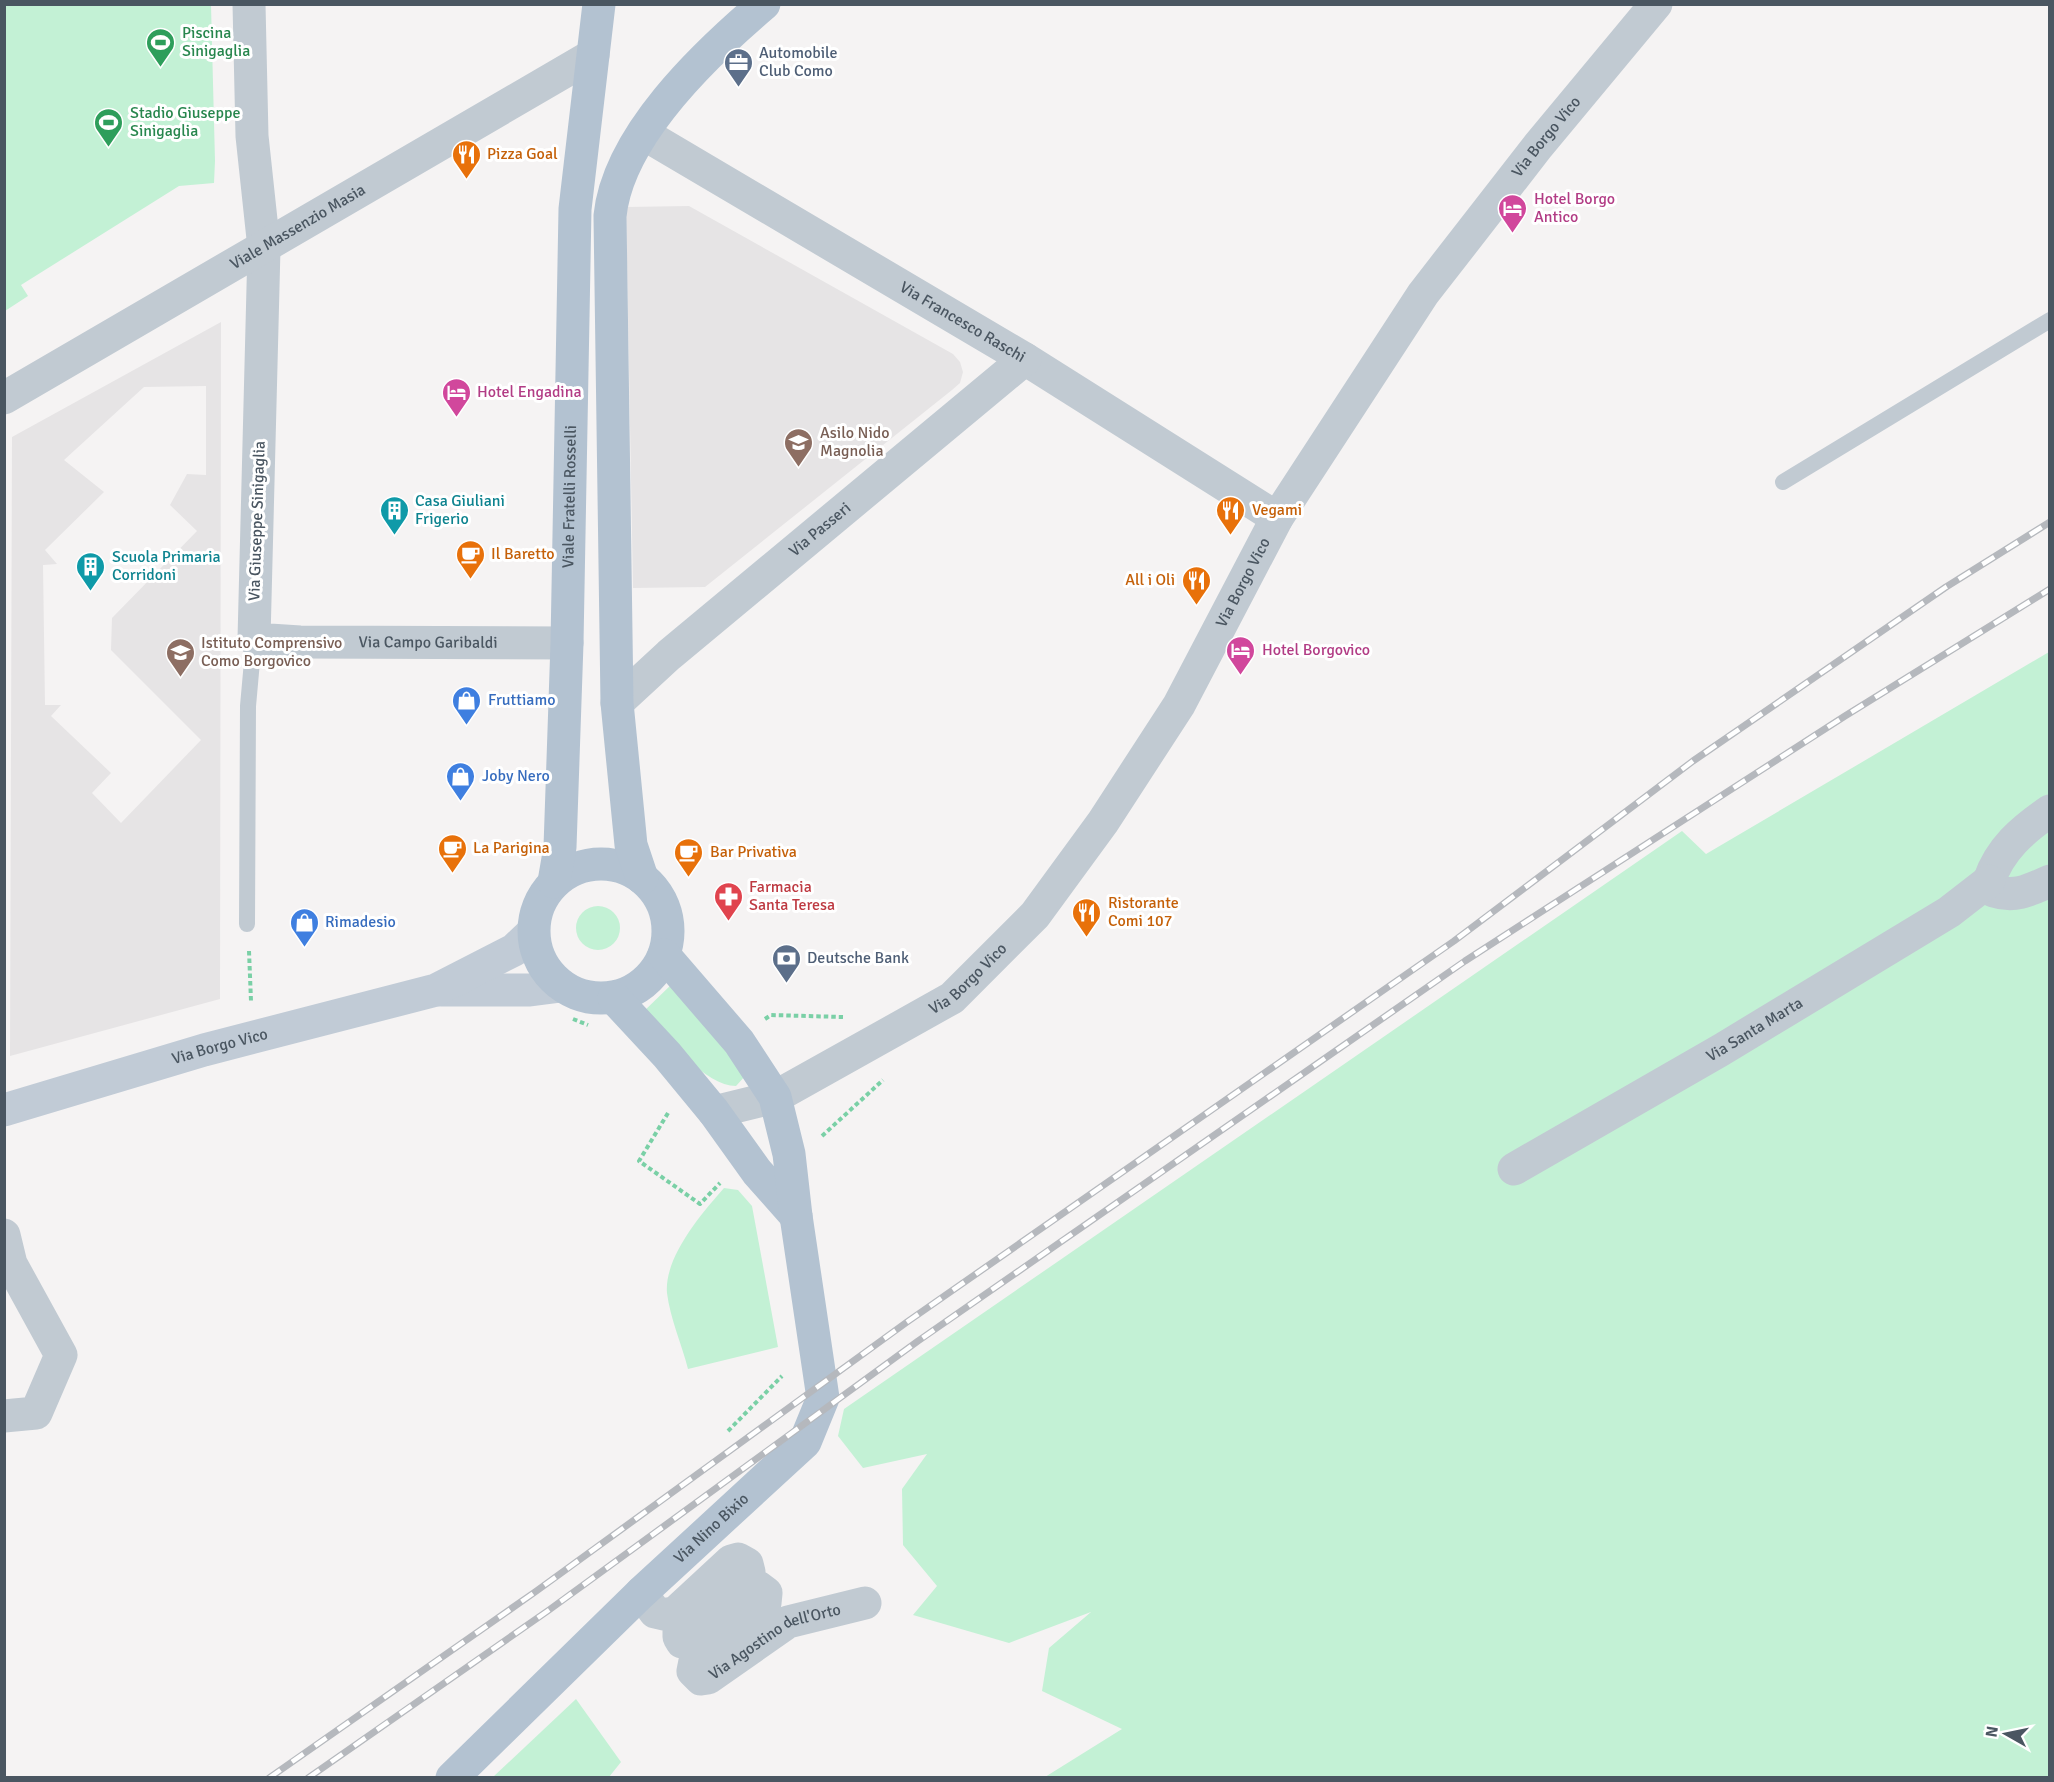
<svg xmlns="http://www.w3.org/2000/svg" width="2054" height="1782" font-family="Signika,sans-serif">
<style>
.education{fill:#e6e4e5;fill-rule:evenodd}
.green{fill:#c3f1d5}
.lines{fill:none;stroke-linecap:round;stroke-linejoin:round}
.path{stroke:#7ad0a6;stroke-width:4;stroke-dasharray:4.5 3;stroke-linecap:butt}
.service{stroke:#c1cad2;stroke-width:16}
.minor{stroke:#c1cad2;stroke-width:33}
.secondary{stroke:#c1cbd6;stroke-width:33}
.primary{stroke:#b3c2d1;stroke-width:33}
.rail-casing{stroke:#b5b8bd;stroke-width:7}
.rail{stroke:#fff;stroke-width:4.5;stroke-dasharray:14;stroke-linecap:butt}
.labels{text-anchor:middle;dominant-baseline:central;stroke-width:6;stroke-linejoin:round;paint-order:stroke}
.leisure-label{font-size:16px;fill:#27864d;stroke:#fff;text-anchor:start}
.service-label{font-size:16px;fill:#4e5e75;stroke:#fff;text-anchor:start}
.street-label{font-size:16px;fill:#4a5661;stroke:#fff}
.food-label{font-size:16px;fill:#c56008;stroke:#fff;text-anchor:start}
.hotel-label{font-size:16px;fill:#b23c85;stroke:#fff;text-anchor:start}
.education-label{font-size:16px;fill:#785e54;stroke:#fff;text-anchor:start}
.culture-label{font-size:16px;fill:#0d838f;stroke:#fff;text-anchor:start}
.shop-label{font-size:16px;fill:#366cbe;stroke:#fff;text-anchor:start}
.health-label{font-size:16px;fill:#be3a42;stroke:#fff;text-anchor:start}
</style>
<rect width="100%" height="100%" fill="#f5f3f3"/>
<!-- education -->
<path class="education" d="M689 206 953 354 960 362 963 372 960 383 952 390 705 587 633 588 626 207Z
M221 322 220 999 10 1056 12 437ZM206 386V475L187 474 170 505 197 531 112 618 111 650 201 740 121 823 92 793 111 773 51 716 61 705H45L43 565 57 564 45 550 104 492 64 460 144 387Z"/>
<!-- green -->
<path class="green" d="M4 5H211L215 161 214 183 179 186 21 285 28 296 5 311Z
M2049 652V1777H1045L1122 1729 1042 1691 1049 1648 1091 1612 1009 1643 913 1615 937 1586 903 1545 902 1489 927 1454 863 1468 838 1436 844 1409 1682 831 1706 854Z
M576 928a22 22 0 1 1 44 0a22 22 0 1 1-44 0Z
M673 983 746 1075 736 1086C705 1086 664 1035 641 1014Z
M724 1188 738 1190 752 1206 778 1347 688 1369C682 1345 670 1318 667 1293 664 1257 702 1213 724 1188Z
M576 1699 621 1762 609 1777H493Z"/>
<g class="lines">
<!-- path -->
<path class="path" d="M249 951 251 1001
M573 1019 588 1025
M765 1019 771 1015 843 1017
M668 1113 639 1161 700 1204 720 1183
M822 1136 883 1080
M728 1431 782 1376"/>
<!-- service -->
<path class="service" d="M1783 482 2050 320
M247 924 248 706 254 639"/>
<!-- minor -->
<g class="minor">
<path id="s1" d="M249 4 252 136 264 248 254 639 300 642 567 643"/>
<path id="s2" d="M644 134 1025 359 1277 518"/>
<path id="s3" d="M4 398 593 55"/>
<path id="s4" d="M617 703 669 655 1025 359"/>
<path d="M2050 811C2022 830 2000 849 1989 881L1994 891C2015 898 2030 890 2050 881"/>
<path id="s5" d="M714 1112 775 1097 952 998 1035 915 1103 822 1179 705 1277 518 1423 294 1538 146 1656 4"/>
<path id="s6" d="M1514 1169 1721 1050 1949 912 1989 881"/>
<path d="M4 1235 11 1264 61 1355 36 1413 4 1416"/>
<path id="s7" d="M641 1593 655 1612 668 1615 677 1611 731 1561 738 1559 747 1564 749 1572 744 1579 679 1631V1637L682 1642 691 1643 751 1589 758 1587 766 1593 765 1603 695 1661 693 1671 701 1679 708 1678 788 1622 865 1603"/>
</g>
<!-- secondary -->
<g class="secondary">
<path d="M441 990H530L561 986"/>
<path id="s8" d="M4 1110 204 1050 436 990 514 950 533 932"/>
</g>
<!-- primary -->
<g class="primary">
<circle cx="601" cy="931" r="67"/>
<path d="M642 878 631 845 617 703 610 216C618 136 705 54 764 4"/>
<path id="s9" d="M554 882 560 847 567 643 575 209 599 4"/>
<path d="M614 998 667 1055 714 1112 757 1172 796 1216"/>
<path id="s10" d="M452 1778 641 1593 805 1442 823 1398 796 1216 789 1154 775 1097 739 1042 664 955"/>
</g>
<defs>
<path id="rail" d="M269 1778 535 1592 907 1322 1454 941 1693 761 1946 587 2050 522
M308 1778 549 1610 918 1341 1465 961 1845 716 2050 589"/>
</defs>
<!-- rail casing -->
<use href="#rail" class="rail-casing"/>
<!-- rail -->
<use href="#rail" class="rail"/>
</g>
<!-- icons -->
<defs>
<symbol id="stadium-pin" viewBox="-11 -11 22 30"><path d="M0 17L-7.5 6A9.5 9.5 0 1 1 7.5 6Z" fill="#2e9e5b" stroke="#fff"/><path d="M0-5a6.5 5 0 1 0 0 10a6.5 5 0 1 0 0-10ZM-3.5-1.8h7v3.6h-7Z" fill="#fff"/></symbol>
<symbol id="office-pin" viewBox="-11 -11 22 30"><path d="M0 17L-7.5 6A9.5 9.5 0 1 1 7.5 6Z" fill="#5c6f8a" stroke="#fff"/><path d="M-6-3h4V-5.5h4V-3h4V5H-6ZM-1-4.5V-3h2v-1.5ZM-6 0V1H6V0Z" fill="#fff"/></symbol>
<symbol id="restaurant-pin" viewBox="-11 -11 22 30"><path d="M0 17L-7.5 6A9.5 9.5 0 1 1 7.5 6Z" fill="#e8710a" stroke="#fff"/><path d="M-5-6h1v4h1v-4h1v4h1v-4h1v5L-1.5 .5V6h-2V.5L-5-1ZM5-6V6H3V1.5H1.5Q1.5-4 5-6Z" fill="#fff"/></symbol>
<symbol id="hotel-pin" viewBox="-11 -11 22 30"><path d="M0 17L-7.5 6A9.5 9.5 0 1 1 7.5 6Z" fill="#d1479c" stroke="#fff"/><path d="M-6-4.5h1.5V1H6V5H4.5V3h-9V5H-6ZM-4 0a1.8 1.8 0 1 1 3.6 0ZM.5 0V-2.5h3Q6-2.5 6 0Z" fill="#fff"/></symbol>
<symbol id="school-pin" viewBox="-11 -11 22 30"><path d="M0 17L-7.5 6A9.5 9.5 0 1 1 7.5 6Z" fill="#8d6e63" stroke="#fff"/><path d="M0-5L7-2L0 1L-7-2ZM-4 1L0 2.5L4 1V4Q0 6-4 4Z" fill="#fff"/></symbol>
<symbol id="building-pin" viewBox="-11 -11 22 30"><path d="M0 17L-7.5 6A9.5 9.5 0 1 1 7.5 6Z" fill="#0f9aa8" stroke="#fff"/><path d="M-4-6H4V6H1V3H-1V6H-4ZM-2.5-4.3h1.7v1.8h-1.7ZM.8-4.3h1.7v1.8H.8ZM-2.5-1h1.7V.8h-1.7ZM.8-1h1.7V.8H.8Z" fill="#fff"/></symbol>
<symbol id="cafe-pin" viewBox="-11 -11 22 30"><path d="M0 17L-7.5 6A9.5 9.5 0 1 1 7.5 6Z" fill="#e8710a" stroke="#fff"/><path d="M-5.5-4.5H6V0H3Q3 3.5 0 3.5H-2.5Q-5.5 3.5-5.5 0ZM3-3.2v2h1.7v-2ZM-6 4.5H4V6H-6Z" fill="#fff"/></symbol>
<symbol id="shop-pin" viewBox="-11 -11 22 30"><path d="M0 17L-7.5 6A9.5 9.5 0 1 1 7.5 6Z" fill="#3f7fe0" stroke="#fff"/><path d="M-5-2.5h2.3a2.7 3.5 0 0 1 5.4 0H5L5.5 6h-11ZM-1.5-2.5h3a1.5 2.3 0 0 0-3 0Z" fill="#fff"/></symbol>
<symbol id="pharmacy-pin" viewBox="-11 -11 22 30"><path d="M0 17L-7.5 6A9.5 9.5 0 1 1 7.5 6Z" fill="#e0444e" stroke="#fff"/><path d="M-2-6h4v4h4v4h-4v4h-4v-4h-4v-4h4Z" fill="#fff"/></symbol>
<symbol id="bank-pin" viewBox="-11 -11 22 30"><path d="M0 17L-7.5 6A9.5 9.5 0 1 1 7.5 6Z" fill="#5c6f8a" stroke="#fff"/><path d="M-6-4H6V4H-6ZM0-2.3a2.3 2.3 0 1 0 0 4.6a2.3 2.3 0 1 0 0-4.6Z" fill="#fff"/></symbol>
</defs>
<g fill-rule="evenodd">
<use href="#stadium-pin" x="144" y="26" width="33" height="45"/>
<use href="#office-pin" x="722" y="46" width="33" height="45"/>
<use href="#stadium-pin" x="92" y="106" width="33" height="45"/>
<use href="#restaurant-pin" x="450" y="138" width="33" height="45"/>
<use href="#hotel-pin" x="1496" y="192" width="33" height="45"/>
<use href="#hotel-pin" x="440" y="376" width="33" height="45"/>
<use href="#school-pin" x="782" y="426" width="33" height="45"/>
<use href="#building-pin" x="378" y="494" width="33" height="45"/>
<use href="#restaurant-pin" x="1214" y="494" width="33" height="45"/>
<use href="#cafe-pin" x="454" y="538" width="33" height="45"/>
<use href="#building-pin" x="74" y="550" width="33" height="45"/>
<use href="#restaurant-pin" x="1180" y="564" width="33" height="45"/>
<use href="#hotel-pin" x="1224" y="634" width="33" height="45"/>
<use href="#school-pin" x="164" y="636" width="33" height="45"/>
<use href="#shop-pin" x="450" y="684" width="33" height="45"/>
<use href="#shop-pin" x="444" y="760" width="33" height="45"/>
<use href="#cafe-pin" x="436" y="832" width="33" height="45"/>
<use href="#cafe-pin" x="672" y="836" width="33" height="45"/>
<use href="#pharmacy-pin" x="712" y="880" width="33" height="45"/>
<use href="#restaurant-pin" x="1070" y="896" width="33" height="45"/>
<use href="#shop-pin" x="288" y="906" width="33" height="45"/>
<use href="#bank-pin" x="770" y="942" width="33" height="45"/>
</g>
<g class="labels">
<!-- leisure labels -->
<g class="leisure-label">
<text x="182" y="33">Piscina<tspan x="182" dy="18">Sinigaglia</tspan></text>
<text x="130" y="113">Stadio Giuseppe<tspan x="130" dy="18">Sinigaglia</tspan></text>
</g>
<!-- service labels -->
<g class="service-label">
<text x="759" y="53">Automobile<tspan x="759" dy="18">Club Como</tspan></text>
<text x="807" y="958">Deutsche Bank</text>
</g>
<!-- street labels -->
<g class="street-label">
<text stroke="none"><textPath href="#s5" startOffset="1316">Via Borgo Vico</textPath></text>
<text stroke="none"><textPath href="#s3" startOffset="340">Viale Massenzio Masia</textPath></text>
<text stroke="none"><textPath href="#s2" startOffset="370">Via Francesco Raschi</textPath></text>
<text stroke="none"><textPath href="#s9" startOffset="386">Viale Fratelli Rosselli</textPath></text>
<text transform="translate(257 521) rotate(-88)">Via Giuseppe Sinigaglia</text>
<text stroke="none"><textPath href="#s4" startOffset="267">Via Passeri</textPath></text>
<text stroke="none"><textPath href="#s5" startOffset="776">Via Borgo Vico</textPath></text>
<text stroke="none"><textPath href="#s1" startOffset="810">Via Campo Garibaldi</textPath></text>
<text stroke="none"><textPath href="#s5" startOffset="290">Via Borgo Vico</textPath></text>
<text stroke="none"><textPath href="#s6" startOffset="278">Via Santa Marta</textPath></text>
<text stroke="none"><textPath href="#s8" startOffset="225">Via Borgo Vico</textPath></text>
<text stroke="none"><textPath href="#s10" startOffset="360">Via Nino Bixio</textPath></text>
<text stroke="none"><textPath href="#s7" startOffset="564">Via Agostino dell'Orto</textPath></text>
</g>
<!-- food labels -->
<g class="food-label">
<text x="487" y="154">Pizza Goal</text>
<text x="1252" y="510">Vegami</text>
<text x="491" y="554">Il Baretto</text>
<text x="1175" y="580" text-anchor="end">All i Oli</text>
<text x="473" y="848">La Parigina</text>
<text x="710" y="852">Bar Privativa</text>
<text x="1108" y="903">Ristorante<tspan x="1108" dy="18">Comi 107</tspan></text>
</g>
<!-- hotel labels -->
<g class="hotel-label">
<text x="1534" y="199">Hotel Borgo<tspan x="1534" dy="18">Antico</tspan></text>
<text x="477" y="392">Hotel Engadina</text>
<text x="1262" y="650">Hotel Borgovico</text>
</g>
<!-- education labels -->
<g class="education-label">
<text x="820" y="433">Asilo Nido<tspan x="820" dy="18">Magnolia</tspan></text>
<text x="201" y="643">Istituto Comprensivo<tspan x="201" dy="18">Como Borgovico</tspan></text>
</g>
<!-- culture labels -->
<g class="culture-label">
<text x="415" y="501">Casa Giuliani<tspan x="415" dy="18">Frigerio</tspan></text>
<text x="112" y="557">Scuola Primaria<tspan x="112" dy="18">Corridoni</tspan></text>
</g>
<!-- shop labels -->
<g class="shop-label">
<text x="488" y="700">Fruttiamo</text>
<text x="482" y="776">Joby Nero</text>
<text x="325" y="922">Rimadesio</text>
</g>
<!-- health labels -->
<g class="health-label">
<text x="749" y="887">Farmacia<tspan x="749" dy="18">Santa Teresa</tspan></text>
</g>
</g>
<!-- border -->
<rect width="2054" height="1782" fill="none" stroke="#4a5661" stroke-width="12"/>
<!-- north arrow -->
<g transform="translate(2006 1734) rotate(279)" stroke="#ffffff" stroke-width="4.5" paint-order="stroke">
<path d="M0-4.5L10 22L0 15L-10 22Z" fill="#4a5661"/>
<text y="-9" font-size="16" font-weight="bold" text-anchor="middle" fill="#4a5661">N</text>
</g>
</svg>
